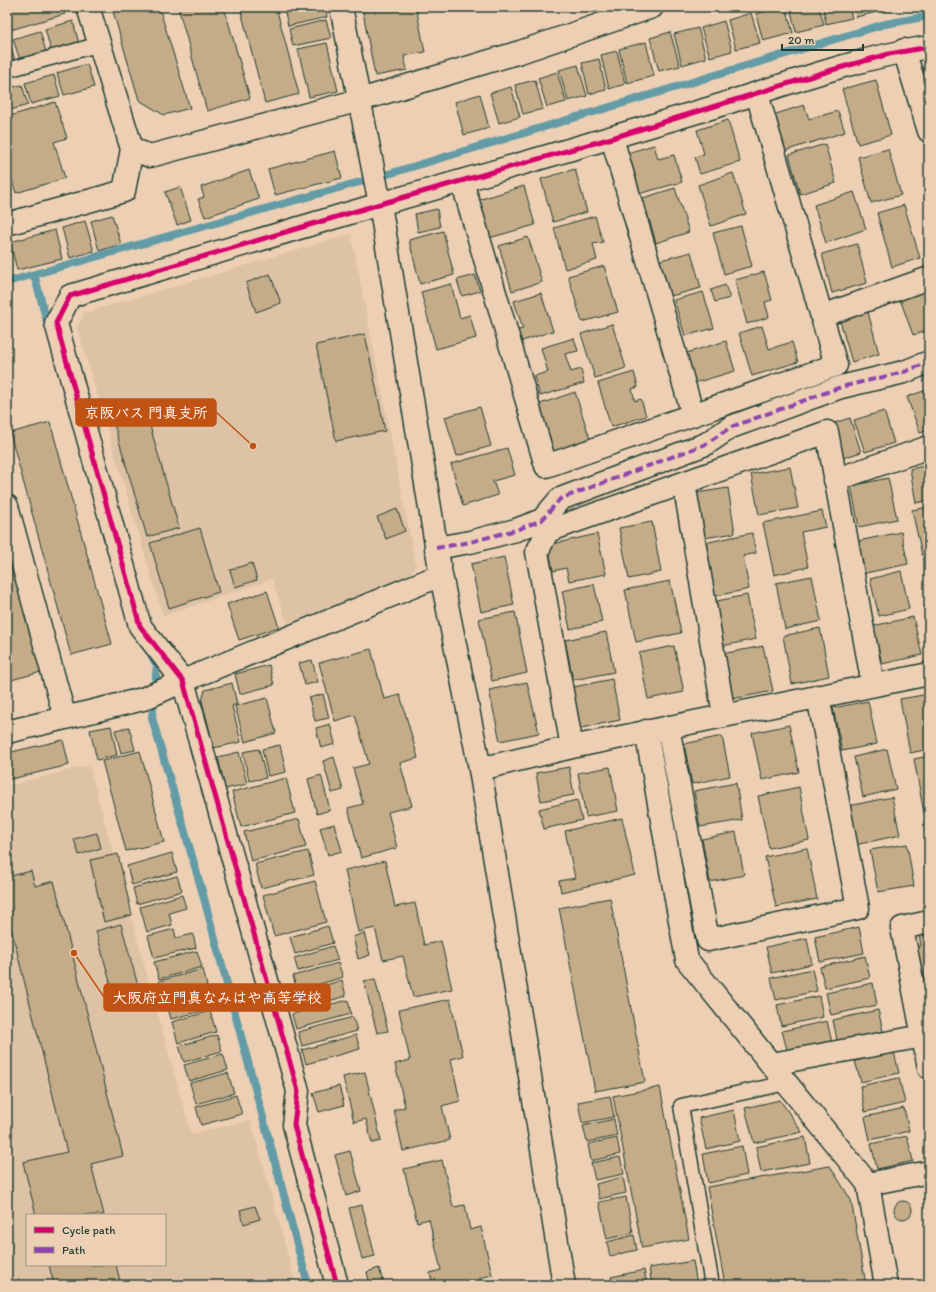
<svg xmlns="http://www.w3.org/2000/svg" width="936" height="1292" font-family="Itim,'Klee One',sans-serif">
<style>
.built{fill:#ddc2a5;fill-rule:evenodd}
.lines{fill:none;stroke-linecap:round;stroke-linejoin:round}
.stream{stroke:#649ca7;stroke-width:8}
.building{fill:#c5ac88;stroke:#1f3d34}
.service-casing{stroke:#1f3d34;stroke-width:17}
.pedestrian-casing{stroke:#1f3d34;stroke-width:25}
.minor-casing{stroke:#1f3d34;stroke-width:25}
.tertiary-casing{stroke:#1f3d34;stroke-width:25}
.service{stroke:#edd0b4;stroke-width:14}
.pedestrian{stroke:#edd0b4;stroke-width:22}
.minor{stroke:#edd0b4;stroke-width:22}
.tertiary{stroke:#edd0b4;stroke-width:22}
.quiet{stroke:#8e44ad;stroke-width:4;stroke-dasharray:8 4;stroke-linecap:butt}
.cycleway-casing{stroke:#edd0b4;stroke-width:8}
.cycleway{stroke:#d6006c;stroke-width:5}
.leader{fill:none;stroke:#c05314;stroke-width:1.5}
.callout-dot{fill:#c05314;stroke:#edd0b4;stroke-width:1.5}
.callout{fill:#c05314;stroke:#c05314;stroke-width:1.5}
.callout-label{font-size:15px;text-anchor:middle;font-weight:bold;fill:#fff}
</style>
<rect width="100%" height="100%" fill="#edd0b4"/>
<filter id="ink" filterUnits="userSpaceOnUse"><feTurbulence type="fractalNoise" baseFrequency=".025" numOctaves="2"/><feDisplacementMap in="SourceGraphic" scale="8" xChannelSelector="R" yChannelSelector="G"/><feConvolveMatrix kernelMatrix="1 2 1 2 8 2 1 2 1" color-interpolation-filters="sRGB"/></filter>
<g filter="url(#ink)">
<!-- built -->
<path class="built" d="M351 234 416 566 405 581 287 623 272 579 163 616 77 327 84 313Z
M89 765 191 1134 251 1120 296 1285H7V786ZM27 1215H165V1265H27Z"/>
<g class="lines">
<!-- stream -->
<path class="stream" d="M34 274 49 329
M7 282 395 172 885 24 929 16
M152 657 157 665 152 718 202 891 308 1285"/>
</g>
<!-- building -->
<path class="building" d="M7 7H63L65 14 7 31Z
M117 7H159L190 108 164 115 139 100 112 8Z
M178 7H224L250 98 207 111Z
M240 7H276L299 94 265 103Z
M307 7H325L327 17 288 26 285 12Z
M362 7H416L425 52 404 56 407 70 375 76Z
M779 7H786L793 33 763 41 756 14Z
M790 7H819L824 25 796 32Z
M823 7H849L852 18 826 24Z
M854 7H876L877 12 856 17Z
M879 7H897L898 8 880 12Z
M751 13 760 43 736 49 728 20Z
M326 20 331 38 293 46 289 29Z
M73 21 79 44 51 51 45 29Z
M724 21 732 51 710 57 701 28Z
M698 28 706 58 682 65 674 34Z
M40 31 46 52 20 60 13 39Z
M670 32 680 66 659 71 650 38Z
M7 41H9L15 60 7 62Z
M646 42 654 76 627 83 619 49Z
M327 43 338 91 309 97 298 49Z
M617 51 625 84 609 89 601 55Z
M599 59 606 90 589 94 582 63Z
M87 64 94 87 64 95 57 73Z
M929 64V89L923 66Z
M578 65 587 96 568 101 559 70Z
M557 72 566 102 547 107 538 78Z
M54 75 60 96 31 104 25 83Z
M535 80 543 109 523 114 515 85Z
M876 80 891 135 858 144 842 89Z
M22 85 28 105 7 111V88Z
M511 87 520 117 499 123 490 93Z
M480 94 489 128 464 135 455 102Z
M55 102 67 138 54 142 65 178 16 193 7 165V117Z
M804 105 809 119 838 111 845 132 781 152 770 116Z
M728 120 740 162 700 174 695 157 704 154 697 130Z
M825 144 836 183 800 194 789 155Z
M654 145 658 159 674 155 682 182 638 194 627 153Z
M888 149 901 195 871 203 858 157Z
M335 151 342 178 275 195 268 169Z
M575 169 587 212 553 222 541 179Z
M249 170 259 199 205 217 198 199 204 197 201 187Z
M733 173 746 214 711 226 698 185Z
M524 186 535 225 489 238 478 200Z
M180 187 191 220 177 225 165 192Z
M675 188 689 232 656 243 643 198Z
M854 192 866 229 826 243 814 205Z
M904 205 920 258 892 267 877 213Z
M437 209 440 227 418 232 415 214Z
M112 215 121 244 99 251 91 221Z
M595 216 603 242 593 244 597 260 565 269 554 228Z
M85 221 94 251 70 258 62 228Z
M741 226 752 266 724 274 713 233Z
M55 230 62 259 17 270 10 242Z
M443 231 454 275 420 284 409 240Z
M528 237 542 282 512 291 499 246Z
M857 244 867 283 832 293 822 254Z
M691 252 701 288 667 297 657 261Z
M604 266 618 312 582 322 568 276Z
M764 272 772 300 765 302 769 317 747 324 735 280Z
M270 274 281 303 256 312 246 283Z
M475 275 480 291 462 296 457 280Z
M451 284 460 318 470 315 476 338 436 349 421 292Z
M725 285 730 298 715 302 711 290Z
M929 288V330L913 335 900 299Z
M703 292 714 328 685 336 674 300Z
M541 293 553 331 519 342 515 331 523 329 514 301Z
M868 312 879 354 852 362 840 321Z
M612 324 626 368 595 378 581 334Z
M762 326 769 349 792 342 798 362 752 376 739 333Z
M365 334 385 431 336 441 316 345Z
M574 338 578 351 565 354 571 372 581 369 584 383 540 396 534 376 548 372 541 348Z
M726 341 735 371 691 384 683 354Z
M634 372 638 387 632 389 635 401 641 399 646 416 611 427 598 383Z
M929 389V430L920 433 907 397Z
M575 392 590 439 553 452 537 405Z
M143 401 179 528 147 537 110 410Z
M480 407 491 446 457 456 445 417Z
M884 411 894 443 865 452 854 420Z
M850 418 861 452 843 458 831 424Z
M50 422 112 644 71 655 10 433Z
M507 448 515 475 493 481 498 495 463 506 451 464Z
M929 465V500L916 503 910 469Z
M790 467 798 508 759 515 751 474Z
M888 478 897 519 859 527 851 486Z
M728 488 735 533 704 538 696 493Z
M929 507V554L922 555 912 510Z
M397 509 405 531 386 539 377 517Z
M822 511 826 527 801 532 808 567 774 575 763 523Z
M652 522 661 572 629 579 619 528Z
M200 528 219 592 169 608 150 543Z
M901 532 908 564 861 574 854 542Z
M752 533 756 553 743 556 749 589 715 596 704 543Z
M597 534 606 574 569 581 566 568 553 571 548 545Z
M7 542 41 672 11 680 7 666Z
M504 557 514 605 481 612 471 564Z
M252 563 257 580 235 587 230 570Z
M901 571 909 609 879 616 870 579Z
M812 576 821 621 785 629 776 583Z
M670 581 681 633 636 642 625 590Z
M594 584 602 622 570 629 562 591Z
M267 591 279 627 239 640 227 604Z
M747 595 756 639 722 646 712 602Z
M515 612 527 673 492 681 479 619Z
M913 617 922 655 882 664 873 626Z
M820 628 829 676 792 684 783 636Z
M606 632 614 672 573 680 565 640Z
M674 646 684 692 648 699 639 653Z
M763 646 773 691 732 699 722 654Z
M371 649 384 699 400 695 418 758 400 763 412 806 388 812 397 848 361 858 348 808 363 804 353 768 369 764 355 715 335 721 319 663Z
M312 660 318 682 305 685 299 663Z
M269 665 274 685 240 694 235 674Z
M612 679 620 720 577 729 569 688Z
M527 682 539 733 500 741 489 690Z
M232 683 237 704 232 706 241 742 214 748 202 701 205 690Z
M323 694 329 718 315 721 309 698Z
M929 694V749L910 753 900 699Z
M267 698 276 733 245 742 235 706Z
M868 701 877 744 842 751 833 708Z
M330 724 335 744 321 748 316 728Z
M789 725 799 772 762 780 752 733Z
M111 726 117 755 97 760 90 730Z
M129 727 135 750 121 753 115 730Z
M722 736 730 776 692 784 684 744Z
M63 740 69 765 7 780V753Z
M280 745 286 772 268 776 262 749Z
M259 749 266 778 249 781 243 752Z
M887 749 896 789 863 797 854 757Z
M140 751 164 842 126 851 102 761Z
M239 752 247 784 225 789 218 757Z
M929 756V812L924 813 914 759Z
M334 757 343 790 332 793 323 761Z
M569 767 574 795 541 801 536 773Z
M610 767 618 811 586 817 578 773Z
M321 775 330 810 317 814 308 779Z
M286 778 295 813 241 827 232 792Z
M736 783 742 820 700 827 694 791Z
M799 787 809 840 769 848 758 796Z
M892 797 900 835 855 845 848 806Z
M577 800 582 820 544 829 539 809Z
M622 818 635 875 561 892 559 881 575 878 565 831Z
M299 819 306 847 251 861 244 832Z
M929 822V850L924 823Z
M334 824 342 851 328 855 320 828Z
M736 832 744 875 710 882 702 839Z
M97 833 101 848 79 855 74 839Z
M907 844 914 886 878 892 870 850Z
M807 848 817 899 776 907 765 857Z
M308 851 314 875 261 888 255 864Z
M172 853 177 872 132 885 127 866Z
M118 854 132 915 104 922 90 860Z
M385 861 395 907 415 903 424 945 441 941 452 989 413 997 403 956 383 960 375 928 358 932 345 870Z
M31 871 35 886 54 881 123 1156 91 1164 104 1215H36L23 1162 67 1152 7 912V877Z
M177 876 182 891 137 904 133 888Z
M315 881 326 922 274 936 263 895Z
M182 895 186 908 169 913 172 925 147 932 140 907Z
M610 898 645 1082 595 1091 559 908Z
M121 924 143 1004 118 1011 96 931Z
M328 926 333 943 295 954 290 937Z
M859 927 864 953 820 962 815 937Z
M174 929 176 938 193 934 196 948 154 958 148 936Z
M929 931V994L925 976 919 977 912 948 921 946 919 934Z
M364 933 370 955 358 959 353 937Z
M807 938 812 964 772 973 766 947Z
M333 946 338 960 298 971 294 958Z
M197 951 202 967 159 979 154 962Z
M865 956 870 978 825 988 820 967Z
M338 963 343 977 297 991 293 976Z
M203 969 207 986 164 998 159 981Z
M812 969 817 991 776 1000 771 978Z
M375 979 388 1031 377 1033 364 981Z
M342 980 346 996 302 1009 298 994Z
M873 983 877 1005 831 1015 826 993Z
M205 989 210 1009 171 1019 166 1000Z
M819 996 823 1017 781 1026 777 1005Z
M450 999 463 1056 451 1059 460 1101 442 1106 450 1140 403 1151 394 1110 405 1107 395 1064 410 1060 399 1010Z
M348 1000 351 1014 296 1029 292 1014Z
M878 1010 884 1035 838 1045 833 1020Z
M210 1011 216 1032 178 1043 172 1022Z
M353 1017 357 1031 302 1046 298 1032Z
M827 1021 832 1043 788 1053 782 1031Z
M217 1035 222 1051 184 1062 179 1046Z
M356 1035 360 1049 306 1064 302 1050Z
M894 1052 899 1073 861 1082 855 1061Z
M223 1054 228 1070 189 1081 184 1065Z
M365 1072 381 1141 372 1143 366 1119 354 1122 343 1077Z
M228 1073 234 1093 196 1104 190 1083Z
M899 1078 905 1103 865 1112 860 1086Z
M339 1086 344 1105 319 1112 313 1093Z
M660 1087 689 1239 642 1248 613 1096Z
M236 1095 242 1114 201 1125 196 1107Z
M610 1096 614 1117 582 1123 578 1102Z
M780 1100 802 1132 754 1143 745 1108Z
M904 1108 909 1131 870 1140 865 1117Z
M734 1110 740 1141 706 1149 699 1118Z
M614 1119 617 1136 587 1142 583 1126Z
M907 1136 913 1161 877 1169 871 1144Z
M805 1137 810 1163 761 1172 756 1147Z
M617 1138 620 1154 591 1161 588 1144Z
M742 1146 747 1175 708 1183 703 1154Z
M350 1151 361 1191 346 1196 335 1155Z
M620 1157 624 1174 595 1180 591 1163Z
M442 1160 453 1207 465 1205 470 1230 481 1227 492 1275 480 1278 481 1285H433L430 1273 441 1270 429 1219 417 1222 404 1169Z
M830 1166 851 1200 866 1285H725L707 1187Z
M623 1177 626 1193 599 1199 596 1184Z
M626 1197 633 1233 607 1239 599 1202Z
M894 1210a9 9 0 1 1 18 0a9 9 0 1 1-18 0Z
M362 1205 375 1256 362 1259 349 1208Z
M255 1206 260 1219 244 1224 240 1210Z
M634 1235 637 1250 610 1256 607 1242Z
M693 1261 697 1285H652L649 1268Z
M49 1265H116L121 1285H54Z
M379 1268 384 1285H370L367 1272Z
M644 1270 647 1285H613L611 1277Z"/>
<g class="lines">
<defs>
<path id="service" d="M11 69 100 44
M712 1285 681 1106 786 1083"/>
<path id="pedestrian" d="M436 548 470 542 516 530 542 520 560 499 706 444 731 427 841 387 904 372 929 362"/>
<path id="minor" d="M904 50 929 131
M612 138 693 415
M132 149 150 156 360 100 520 52 652 7
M462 181 546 466 836 365 757 94
M7 224 124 191 132 149 88 7
M822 316 929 278
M835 480 929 447
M684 483 724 715
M7 506 65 718
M668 727 708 940 858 908 818 696
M646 731 687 960 868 1184 886 1285
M572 747 537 552 548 531 827 432 873 685
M480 769 572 747 929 674
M929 922 902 928 929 1068
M772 1064 923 1036
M337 1285 294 1125 298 1091 183 681 140 626 56 323 70 296 380 204"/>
<path id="tertiary" d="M341 7 380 204 441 575 480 769 564 1285
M380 204C492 173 603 140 714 107 784 85 856 58 929 47
M7 732 143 699 183 681 441 575
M868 1184 929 1172"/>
</defs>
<!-- service casing -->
<use href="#service" class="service-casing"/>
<!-- pedestrian casing -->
<use href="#pedestrian" class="pedestrian-casing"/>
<!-- minor casing -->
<use href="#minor" class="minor-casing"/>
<!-- tertiary casing -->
<use href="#tertiary" class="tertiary-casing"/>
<!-- service -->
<use href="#service" class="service"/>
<!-- pedestrian -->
<use href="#pedestrian" class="pedestrian"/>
<!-- minor -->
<use href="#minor" class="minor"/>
<!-- tertiary -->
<use href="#tertiary" class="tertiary"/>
<!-- quiet -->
<path class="quiet" d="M436 548 470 542 516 530 542 520 560 499 706 444 731 427 841 387 904 372 929 362"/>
<defs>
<path id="cycleway" d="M337 1285 294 1125 298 1091 183 681 140 626 56 323 70 296 380 204 612 138 832 70 889 54 929 47"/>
</defs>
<!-- cycleway casing -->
<use href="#cycleway" class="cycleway-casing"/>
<!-- cycleway -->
<use href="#cycleway" class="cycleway"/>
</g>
</g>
<!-- callouts -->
<path class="leader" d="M253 446L216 412M74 953L104 997"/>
<g class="callout-dot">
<circle cx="253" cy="446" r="4"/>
<circle cx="74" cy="953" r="4"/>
</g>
<g class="callout">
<rect x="76" y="399" width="140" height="27" rx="4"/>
<rect x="104" y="984" width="226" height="27" rx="4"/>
</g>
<g class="callout-label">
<text x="146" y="418">京阪バス 門真支所</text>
<text x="217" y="1003">大阪府立門真なみはや高等学校</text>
</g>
<!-- margin -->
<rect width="936" height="1292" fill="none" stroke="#edd0b4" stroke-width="24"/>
<rect x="12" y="12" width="912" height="1268" fill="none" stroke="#1f3d34" stroke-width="1.5" filter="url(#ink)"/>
<!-- legend -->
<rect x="26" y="1214" width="140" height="52" fill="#edd0b4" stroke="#9b9581"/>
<rect x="34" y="1227" width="20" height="6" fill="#d6006c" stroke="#9b9581"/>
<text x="62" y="1234" font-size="12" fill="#1f3d34">Cycle path</text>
<rect x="34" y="1247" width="20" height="6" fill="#8e44ad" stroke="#9b9581"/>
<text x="62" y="1254" font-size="12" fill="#1f3d34">Path</text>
<!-- scale -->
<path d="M782 44v6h81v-6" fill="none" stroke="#1f3d34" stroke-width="2"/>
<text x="788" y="44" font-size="12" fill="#1f3d34" stroke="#edd0b4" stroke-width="3" paint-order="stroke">20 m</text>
</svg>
